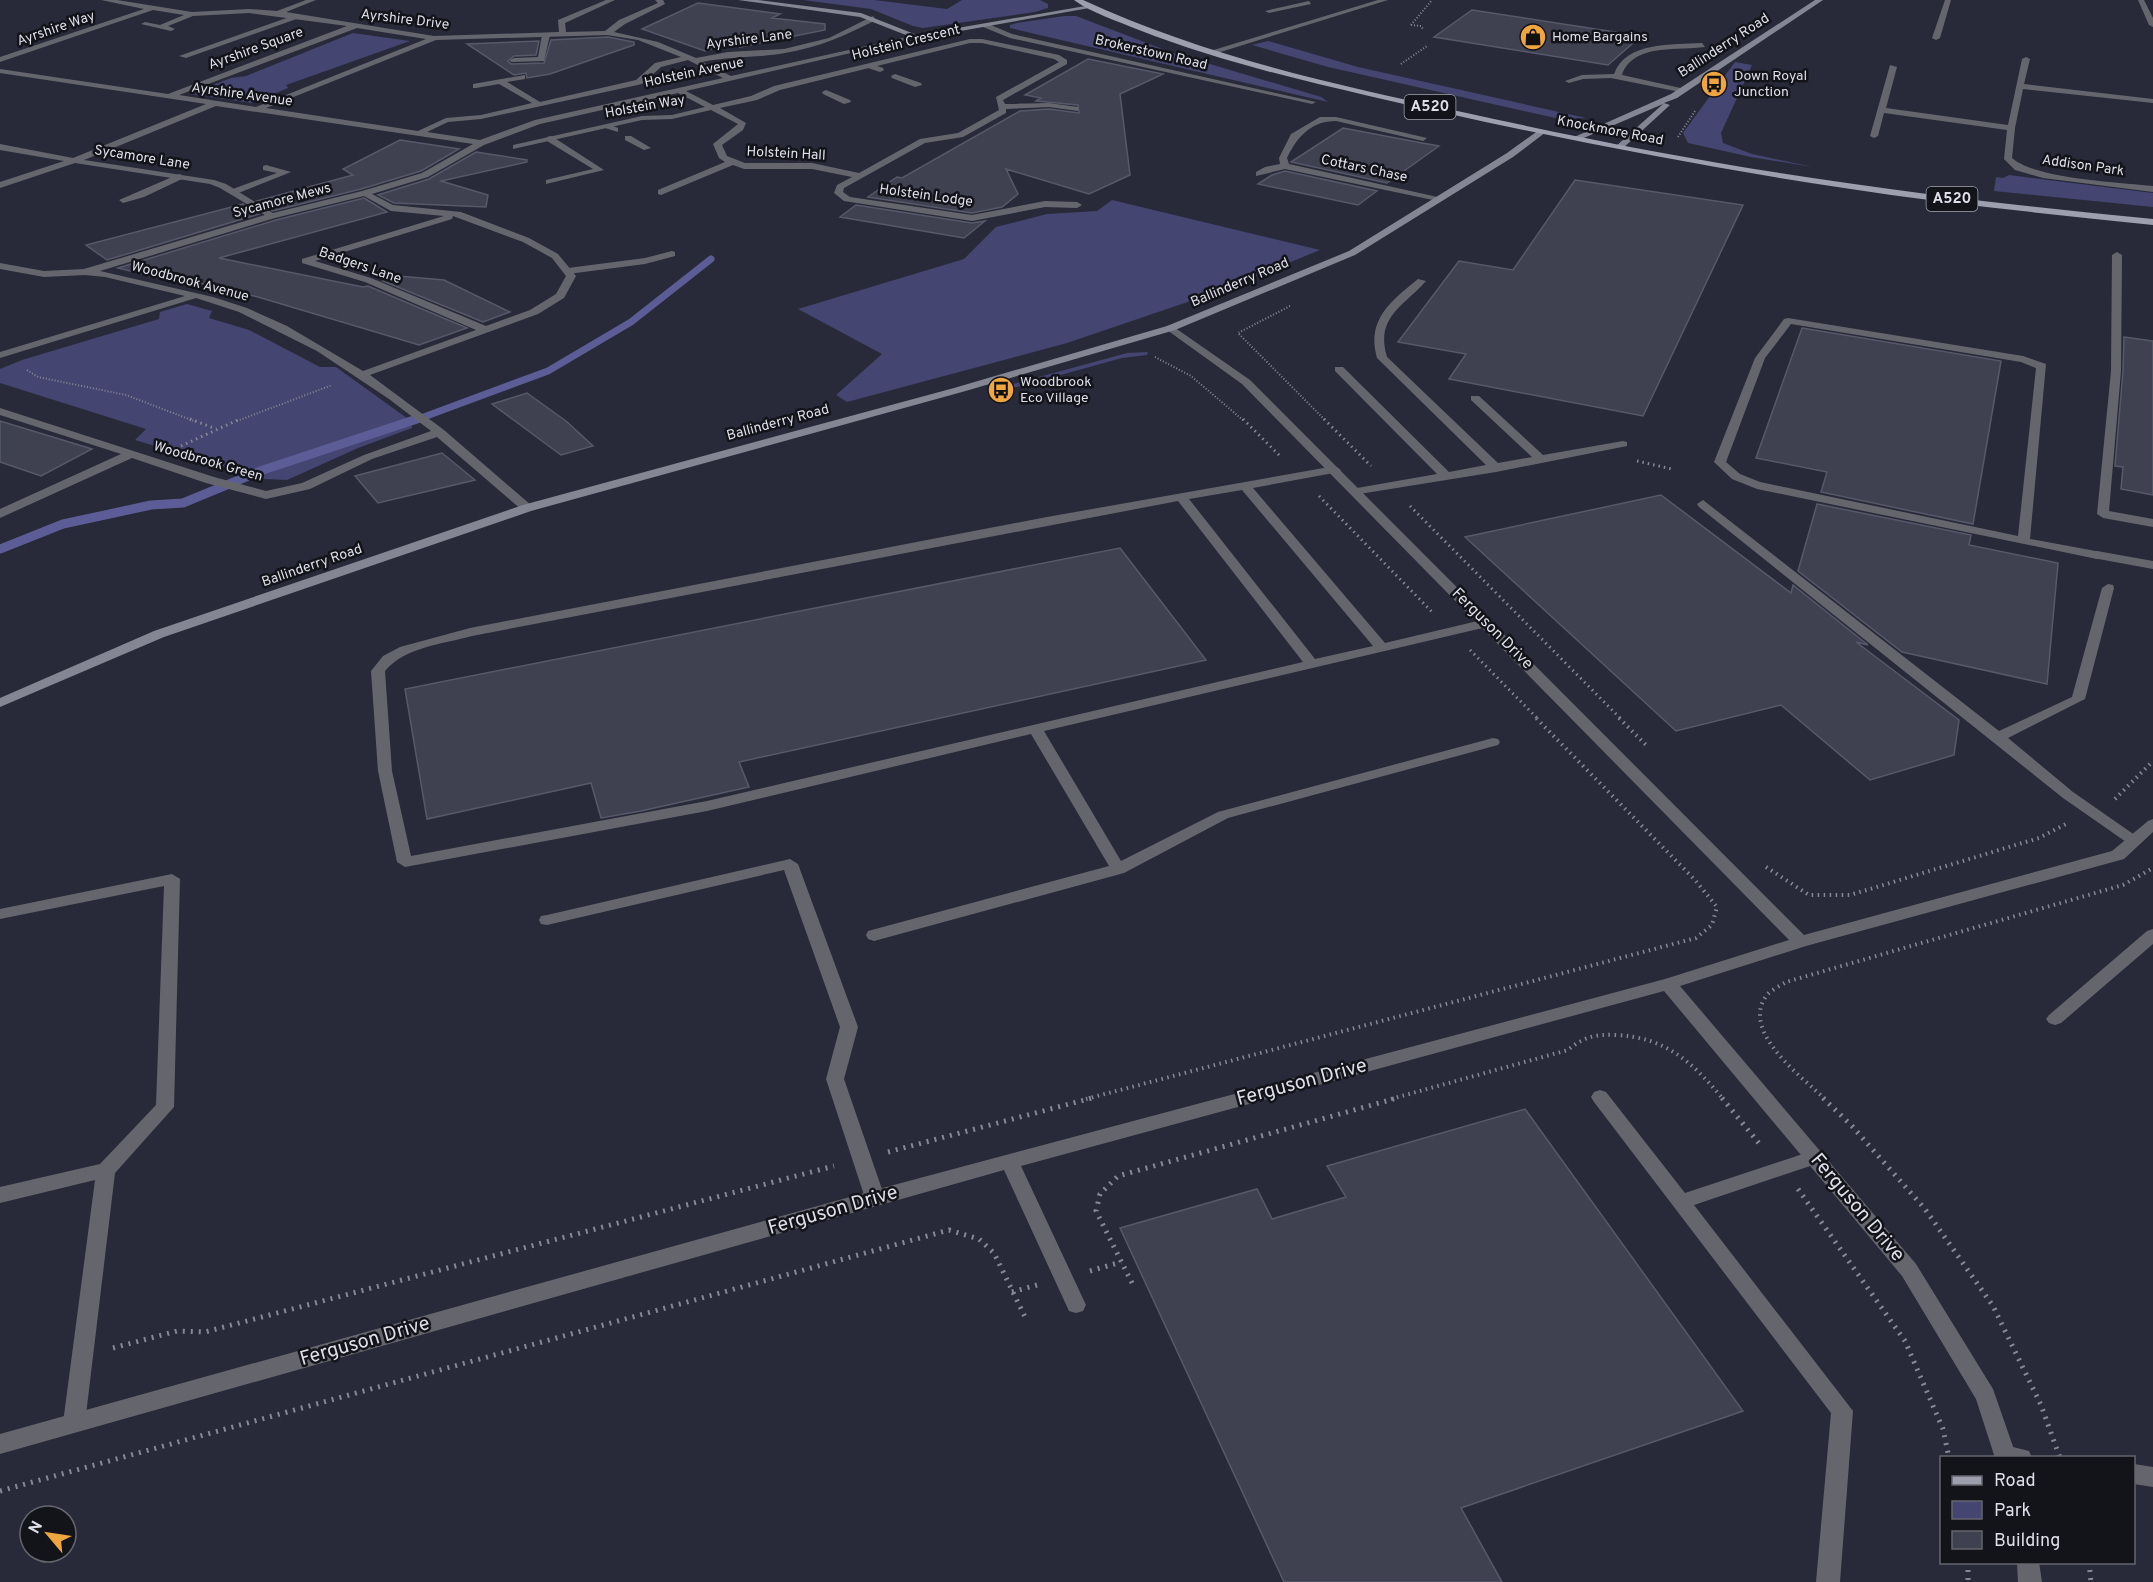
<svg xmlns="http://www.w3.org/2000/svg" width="2153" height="1582" font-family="Overpass,sans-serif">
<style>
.green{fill:#444571}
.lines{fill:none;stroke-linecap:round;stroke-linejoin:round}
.stream-far1{stroke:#5c5d96;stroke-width:7}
.stream{stroke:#5c5d96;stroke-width:9}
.building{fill:#3f4050;stroke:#57596a;stroke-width:1.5}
.path-far3{stroke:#878894;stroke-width:2;stroke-dasharray:1 2;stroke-linecap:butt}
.path-far2{stroke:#878894;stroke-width:3;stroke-dasharray:1.5 4;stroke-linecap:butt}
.path-far1{stroke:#878894;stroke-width:4;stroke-dasharray:1.5 4.5;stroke-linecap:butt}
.path{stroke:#878894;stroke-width:5;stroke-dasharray:2 6;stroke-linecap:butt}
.lane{fill:#65666d;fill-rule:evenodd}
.street{fill:#65666d;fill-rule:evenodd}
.secondary{fill:#858693;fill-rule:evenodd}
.primary{fill:#9d9faf;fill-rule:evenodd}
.labels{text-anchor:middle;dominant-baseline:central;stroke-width:5;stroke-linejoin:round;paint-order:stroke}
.far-street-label{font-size:14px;fill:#dedfe9;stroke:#13131a}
.far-poi-label{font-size:14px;fill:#dedfe9;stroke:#13131a;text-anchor:start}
.shield{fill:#13131a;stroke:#a1a2ab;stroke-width:1.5}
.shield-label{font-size:15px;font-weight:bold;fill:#dedfe9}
.street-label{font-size:16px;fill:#dedfe9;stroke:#13131a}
.near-street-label{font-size:20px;fill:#dedfe9;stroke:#13131a}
</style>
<rect width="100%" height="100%" fill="#292a39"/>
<!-- green -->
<path class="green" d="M803 0H874L947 9 962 0H1040L1048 4V8L1035 12 923 28 913 26 871 9Z
M1064 16H1076L1173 53 1321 97 1328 102 1010 28V25L1017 23Z
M353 33 410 41 286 85 288 88 252 103 190 94 231 78 246 76Z
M1268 41 1358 67 1586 118 1560 119 1328 67 1252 45Z
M1735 62 1752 65 1721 133 1723 143 1752 154 1813 167 1751 157 1688 143 1683 133Z
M2009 175 2153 193V207L1994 191 1996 177 2003 178Z
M1112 200 1320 250 1220 291 1067 343 847 402 836 395 882 354 798 309 964 259 996 227 1047 214 1097 211Z
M187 304 212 311 209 318 249 330 320 367H336L411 421 412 428 358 448 287 480 265 479 135 440 146 429 0 383V369L22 360 159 319 160 312Z
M1148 352 1147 355 1122 358 1013 388 1006 386 1127 353Z"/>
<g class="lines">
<!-- stream-far1 -->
<path class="stream-far1" d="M413 421 548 371 631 322 711 259"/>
<!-- stream -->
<path class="stream" d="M0 549 63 524 151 505 183 503 263 470 417 419"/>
</g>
<!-- building -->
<path class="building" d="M698 3 780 14 772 18 825 24V30L740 47 739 41 705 51 642 29Z
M1472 10 1641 36 1608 65 1434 37Z
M608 37 634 42V45L550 74 527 78 526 73 514 75 467 44 539 41 536 55 514 56 508 61 511 64 544 63 551 40Z
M1088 59 1163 74 1120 94 1130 175 1089 194 1006 169 1018 194 1002 207 972 213 868 197 897 177 902 178 1020 111 1049 109 1079 113 1078 105 1036 101 1041 98 1025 95Z
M1343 128 1422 143 1439 146 1387 183 1291 162Z
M400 140 459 149 421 171 361 189 273 211 257 201 353 175 343 169Z
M476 152 527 160V162L441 181 488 195 486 207 394 203 378 195 429 179Z
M1285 171 1377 191 1358 205 1258 184 1272 175Z
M1575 180 1743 205 1643 416 1449 379 1466 354 1398 342 1459 261 1513 270Z
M364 198 387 212 219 258 363 287 368 286 467 328 419 345 258 297 170 276 163 279 118 268 276 220Z
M243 204 259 214 107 260 86 245Z
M856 205 972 223 985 221 964 238 840 217Z
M398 276 444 280 510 312 483 322 383 281Z
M1802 328 2001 361 1973 524 1821 492 1827 472 1756 458Z
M2124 337 2153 341V495L2121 489 2123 467 2115 466 2123 371Z
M527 393 566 421 593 446 561 455 492 404Z
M0 421 92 449 41 476 0 462Z
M442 453 475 480 378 503 355 476Z
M1661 495 1791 593 1793 585 1868 645 1856 642 1959 720 1954 755 1870 780 1781 705 1676 731 1465 537Z
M1817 504 1971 535 1969 545 2058 563 2047 684 1902 652 1798 571Z
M1120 548 1206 660 739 762 749 787 641 811 601 818 591 783 427 819 405 689Z
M1525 1109 1743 1411 1461 1508 1502 1582H1284L1120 1228 1257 1189 1272 1219 1346 1197 1327 1166Z"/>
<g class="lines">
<!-- path-far3 -->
<path class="path-far3" d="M1411 25 1432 0
M1411 25 1421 26 1423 29
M1401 64 1427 46
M1678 137 1695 111
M1290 306 1238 333 1326 421
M1155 357 1191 376 1244 421
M27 370 38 377 126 395 194 421
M237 421 332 385"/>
<!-- path-far2 -->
<path class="path-far2" d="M190 419 216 429
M1243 419 1280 456
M1324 419 1371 466
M181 446 240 419
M1637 461 1672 469
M1319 496 1433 613
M1410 506 1621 719
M1470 650 1538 719"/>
<!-- path-far1 -->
<path class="path-far1" d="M1619 718 1647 746
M2115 799 2153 761
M1766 867 1809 895H1850L2039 838 2066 824
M1086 1099 1696 938 1712 925 1717 907 1695 880 1536 718
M1391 1099 1568 1050C1583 1037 1596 1034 1615 1035 1666 1037 1692 1062 1723 1099
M1825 1099C1802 1077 1739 1031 1767 995 1771 990 1780 986 1786 982L2123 885 2153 868"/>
<!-- path -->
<path class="path" d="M1722 1098 1762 1147
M1823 1098 1852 1126 1925 1209 1993 1306 2041 1405 2060 1458
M888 1152 1092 1098
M1798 1189 1905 1341 1943 1429 1949 1458
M1090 1271 1121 1262
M1132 1283 1096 1211 1100 1194 1118 1176 1397 1098
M1012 1292 1037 1285
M113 1348 177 1331 205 1332 834 1166
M0 1491 949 1230 979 1239 994 1253 1026 1319
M1968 1562V1582
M2089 1562 2091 1582"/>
<!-- lane -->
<path class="lane" d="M295 15 302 17 186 58 179 56Z
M546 33 550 35 544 61 511 62 510 60 514 58 538 57 542 35Z
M1702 43 1705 47C1677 51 1633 43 1622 75L1685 89V93L1611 78 1583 79 1569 83 1565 81 1582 75 1614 74C1626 41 1673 45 1702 43Z
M871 64 883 68 884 70 880 72 868 68 867 66Z
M895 74 921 83 922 85 915 87 892 78 891 76Z
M826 90 850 100 851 102 844 104 823 94 822 92Z
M608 124 618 128V132L605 128 604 126Z
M550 136 553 137 604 170 546 184V180L593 169 547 141V137Z
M625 136H631L651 148 644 150 625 140Z
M266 165 291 172 236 194H230V190L277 173 263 170V166Z
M179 174 182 175V179L144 197 123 203 119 200Z
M672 251 675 252V256L645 264 568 274 563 271 568 268 645 258Z
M2117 252 2122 255 2121 371 2109 511 2153 519V527L2103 518 2097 514 2111 371 2112 255Z
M1418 279 1426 281C1403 307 1375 317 1387 357L1498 463 1532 457 1471 400V396H1479L1543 455 1623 441 1627 442V446L1496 472 1353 495 1351 492 1357 488 1437 474 1335 371V367H1343L1449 472 1486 465 1377 358C1366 320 1391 301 1418 279Z
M1788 318 2023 356 2046 364 2030 539 2101 552 2103 555 2101 558 2097 559 1757 489 1732 479 1714 462 1755 358 1784 319ZM1791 324 2021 362 2036 368 2018 536 1760 482 1740 474 1726 462 1765 358Z
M1335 466 1341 470 1339 472 1253 488 1385 643 1486 619 1491 620 1493 623 1491 626 1044 731 1121 861 1218 812 1493 738 1498 739 1500 742 1498 745 1228 818 1124 873 874 941 868 939 866 935 868 931 1109 866 1031 734 707 811 405 867 397 862 378 771 371 671 383 656 400 647 470 628 1047 517ZM1242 490 1373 646 1315 659 1189 499ZM1178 501 1303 662 707 801 411 856 392 771 385 671C405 647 443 644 472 636Z
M1703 500 1999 731 2072 697 2102 588 2108 584 2113 585 2114 588 2085 699 2008 738 2073 792 2139 838 2142 841 2139 844H2129L2063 798 1699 507 1697 504Z
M790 859 798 864 858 1027 844 1079 885 1198 882 1203 875 1206 868 1203 865 1198 826 1079 840 1027 784 870 547 925 541 924 539 920 541 916 547 915Z
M172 874 180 879 174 1107 115 1173 85 1423 82 1430 74 1432 66 1430 63 1423 95 1180 0 1203V1187L100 1164 156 1105 164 886 0 919V909Z
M2153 929V944L2061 1023 2055 1025 2049 1023 2046 1019 2049 1015 2147 931Z
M1600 1090 1606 1092 1685 1193 1815 1150 1822 1152 1824 1157 1822 1162 1694 1205 1853 1411 1840 1582H1816L1831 1413 1594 1102 1591 1097 1594 1092Z
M2005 1445 2029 1451 2032 1458H1995L1997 1448Z
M2134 1464 2153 1467V1487L2134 1484Z"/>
<!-- street -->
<path class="street" d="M101 0H117L192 12 249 9 277 11 306 0H316L286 12 434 36 559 32 558 20 606 0H615L565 23 566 32 605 31 619 20 658 3 655 0H663L665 4 625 24 614 32 658 42 696 58 728 52 784 49 829 38 873 16 876 20C844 36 820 47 785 53 758 58 730 56 702 62L731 76 916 35 920 37 686 91 713 105 751 96 774 86 970 39H982L1059 55 1067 60V64L1003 100 1005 104 1049 103 1078 107V111L1049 107 1006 109V113L963 137 925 143 844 188 843 192 850 197 972 215 1045 201 1077 202 1082 205 1077 208 1045 207 972 221 844 201 834 193 837 185 852 177 812 169H744L733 165 661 195 658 194V190L725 162 719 158 713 144 738 124 711 110 672 119 642 120 513 149V145L642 116 672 115 705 107 678 93 540 124 484 145 428 177 372 194 393 205 461 212 529 238 558 254 576 276 564 298 538 314 370 375 444 430 531 505V511H523L437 437 372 459 310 489 266 499 206 483 132 458 0 518V509L121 454 0 415V408L214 477 266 491 302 483 364 455 431 431 389 399 317 351 239 312 196 298 0 358V352L185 296 105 277 85 275 44 277 0 269V263L44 271 84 269 265 215 220 188 210 184 75 163 0 188V182L64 161 0 150V144L73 158 206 104 0 73V69L168 94 347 26 249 13 193 16 168 26 175 29 171 31 141 24 145 22 160 25 184 15 153 10 0 62V57L144 9ZM357 28 426 39 256 107 179 95ZM607 35 638 40 681 57 655 63 636 80 540 102 507 82 525 79V75L473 84V88H476L499 84 532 103 481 115 446 118 418 131 266 108 436 40ZM970 43H982L1054 59 1059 62 996 97 999 110 958 133 920 139 859 173 812 163H745L727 156 722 145 743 130 746 123 720 108 757 100 780 90ZM688 60 723 78 535 120 480 140 427 132 448 122 481 119 642 84 661 67ZM216 106 473 144 422 173 362 191 273 213 226 184 214 180 84 160ZM364 196 391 211 444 216 302 259V263L365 282 476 330 363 371 287 326 247 308 213 297 100 271 275 218ZM453 216 523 242 552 258 566 276 556 294 530 310 486 326 371 278 315 261 452 219Z
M1378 0H1388L1214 54 1207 52Z
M1945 0H1951L1940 38 1936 40 1932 38Z
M2138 0H2144L2153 18V27L2149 25Z
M1309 1 1311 4 1269 13 1265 11Z
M986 23 1012 34 1316 102 1312 104 1010 38 983 27Z
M2026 57 2030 59 2024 84 2153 99V103L2023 89 2015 128 2012 158C2036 179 2119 182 2153 186V192L2043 178 2015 170 2004 159 2007 130 1884 113 1878 136 1874 138 1870 136 1890 65 1897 67 1886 108 2008 125 2022 59Z
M1320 117H1336L1427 138 1423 141 1336 121C1311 121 1297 137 1287 158L1289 164 1442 198 1438 201 1285 169 1256 176V172L1265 167 1280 164 1279 158 1291 134Z
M1171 325 1250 380 1804 935 2112 851 2148 821 2153 819V832L2124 859 1806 946 1680 986 1916 1264 1993 1389 2017 1458H1995L1976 1399 1902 1276 1664 991 1021 1166 1086 1305 1083 1311 1076 1313 1069 1311 1004 1170 0 1454V1434L875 1190 1665 979 1789 940 1242 384 1167 330V326Z
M2097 551 2153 561V569L2093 558 2091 555Z
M2017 1562H2039L2042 1582H2018Z"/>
<!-- secondary -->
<path class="secondary" d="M738 0H758L861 13 917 35 1091 5 1095 7 916 39 860 17Z
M1815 0H1823L1677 98 1664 103 1670 105 1622 149 1615 147 1663 104 1579 140 1572 138 1671 94Z
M1539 130 1546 132 1513 157 1355 255 1175 330 962 392 531 511 164 637 0 707V698L154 631 523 505 954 388 1167 326 1349 251 1507 153Z"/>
<!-- primary -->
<path class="primary" d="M1074 0H1083C1204 56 1333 84 1462 112 1589 140 1718 165 1847 183 1948 198 2051 209 2153 219V225C2050 214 1946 204 1844 188 1684 164 1526 132 1369 96 1291 78 1213 59 1139 30 1117 21 1092 13 1074 0Z"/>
</g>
<!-- icons -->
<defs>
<symbol id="shop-disc" viewBox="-11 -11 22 22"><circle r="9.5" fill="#f0a63f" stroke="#13131a"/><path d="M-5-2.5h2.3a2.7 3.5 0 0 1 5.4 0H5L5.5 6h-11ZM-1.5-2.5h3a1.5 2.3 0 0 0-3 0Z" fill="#111"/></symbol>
<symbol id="bus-disc" viewBox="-11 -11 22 22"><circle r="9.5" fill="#f0a63f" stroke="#13131a"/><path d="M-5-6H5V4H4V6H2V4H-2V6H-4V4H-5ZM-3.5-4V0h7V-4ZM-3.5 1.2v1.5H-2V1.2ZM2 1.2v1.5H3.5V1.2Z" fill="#111"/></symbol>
</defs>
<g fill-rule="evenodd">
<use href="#shop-disc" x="1518" y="22" width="30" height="30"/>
<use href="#bus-disc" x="1699" y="69" width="30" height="30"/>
<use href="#bus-disc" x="986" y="375" width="30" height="30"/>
</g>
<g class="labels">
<!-- far-street labels -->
<g class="far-street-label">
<text transform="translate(405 20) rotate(7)">Ayrshire Drive</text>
<text transform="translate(56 29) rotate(-19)">Ayrshire Way</text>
<text transform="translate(749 40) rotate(-7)">Ayrshire Lane</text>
<text transform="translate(906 43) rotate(-14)">Holstein Crescent</text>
<text transform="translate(1724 46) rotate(-33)">Ballinderry Road</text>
<text transform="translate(256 49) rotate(-20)">Ayrshire Square</text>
<text transform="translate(1151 53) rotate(13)">Brokerstown Road</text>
<text transform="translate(694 73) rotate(-12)">Holstein Avenue</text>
<text transform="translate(242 95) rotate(8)">Ayrshire Avenue</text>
<text transform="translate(645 107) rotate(-10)">Holstein Way</text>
<text transform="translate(1610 131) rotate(11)">Knockmore Road</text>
<text transform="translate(786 154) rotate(3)">Holstein Hall</text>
<text transform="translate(142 158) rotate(9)">Sycamore Lane</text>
<text transform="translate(2083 166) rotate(8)">Addison Park</text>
<text transform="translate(1364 169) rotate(12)">Cottars Chase</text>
<text transform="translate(926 196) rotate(8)">Holstein Lodge</text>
<text transform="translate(282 201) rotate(-15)">Sycamore Mews</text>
<text transform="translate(360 266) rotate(19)">Badgers Lane</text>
<text transform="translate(190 282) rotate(15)">Woodbrook Avenue</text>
<text transform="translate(1240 283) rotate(-23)">Ballinderry Road</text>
<text transform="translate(778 423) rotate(-15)">Ballinderry Road</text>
<text transform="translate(208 462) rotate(16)">Woodbrook Green</text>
<text transform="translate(312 566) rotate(-19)">Ballinderry Road</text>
</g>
<!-- far-poi labels -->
<g class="far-poi-label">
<text x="1552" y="37">Home Bargains</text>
<text x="1734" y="76">Down Royal<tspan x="1734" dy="16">Junction</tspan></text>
<text x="1020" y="382">Woodbrook<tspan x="1020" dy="16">Eco Village</tspan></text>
</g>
<!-- shield labels -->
<g class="shield">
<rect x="1404.5" y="95" width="51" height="24" rx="4.5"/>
<rect x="1926.5" y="187" width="51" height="24" rx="4.5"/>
</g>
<g class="shield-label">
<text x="1430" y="107">A520</text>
<text x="1952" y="199">A520</text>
</g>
<!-- street labels -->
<g class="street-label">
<text transform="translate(1492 629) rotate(45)">Ferguson Drive</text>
</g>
<!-- near-street labels -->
<g class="near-street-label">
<text transform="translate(1302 1083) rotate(-15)">Ferguson Drive</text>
<text transform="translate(1857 1208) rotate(50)">Ferguson Drive</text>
<text transform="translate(833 1211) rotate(-16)">Ferguson Drive</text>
<text transform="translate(365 1342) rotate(-16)">Ferguson Drive</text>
</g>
</g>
<!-- legend -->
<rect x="1940" y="1456" width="195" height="108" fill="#13131a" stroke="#64656d" stroke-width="1.5"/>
<rect x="1952" y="1476" width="30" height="9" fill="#9d9faf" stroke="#64656d" stroke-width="1.5"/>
<text x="1994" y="1486" font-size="18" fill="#dedfe9">Road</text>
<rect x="1952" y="1501" width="30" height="18" fill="#444571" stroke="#64656d" stroke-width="1.5"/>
<text x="1994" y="1516" font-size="18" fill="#dedfe9">Park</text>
<rect x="1952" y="1531" width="30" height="18" fill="#3f4050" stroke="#64656d" stroke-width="1.5"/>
<text x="1994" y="1546" font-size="18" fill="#dedfe9">Building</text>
<!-- north arrow -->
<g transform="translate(48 1534) rotate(299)"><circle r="28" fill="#13131a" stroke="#64656d" stroke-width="1.5"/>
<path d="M0-4.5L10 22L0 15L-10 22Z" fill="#f0a63f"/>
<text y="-9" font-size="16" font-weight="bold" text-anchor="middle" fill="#dedfe9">N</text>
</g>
</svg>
